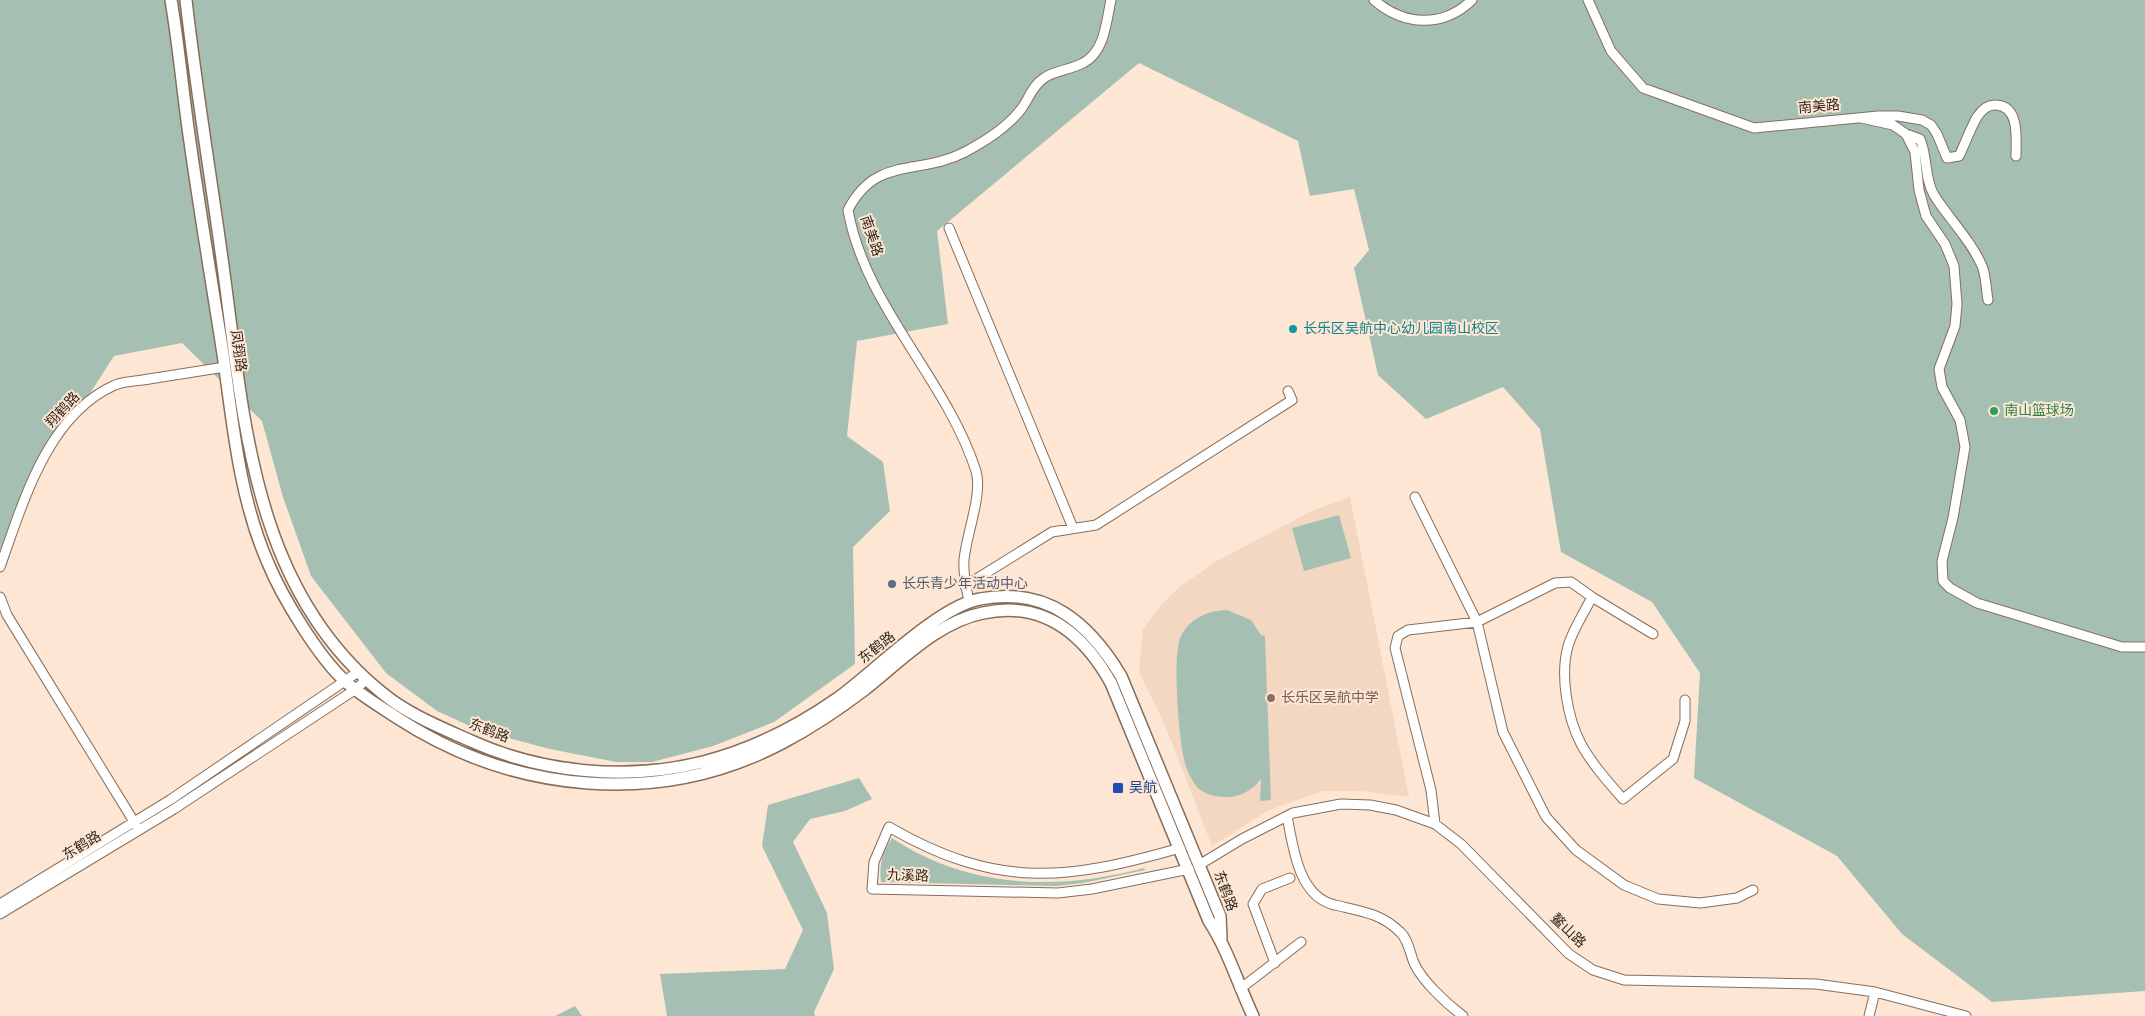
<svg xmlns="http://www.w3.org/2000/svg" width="2145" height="1016" font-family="'Alegreya Sans','Noto Sans SC',sans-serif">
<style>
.built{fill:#f3d7c0}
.green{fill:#a5c0b2}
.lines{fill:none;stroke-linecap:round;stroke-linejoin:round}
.minor-casing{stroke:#886e59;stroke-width:11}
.major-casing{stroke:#886e59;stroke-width:14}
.minor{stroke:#fff;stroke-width:9}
.major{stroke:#fff;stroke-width:11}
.culture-dot{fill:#0f9aa8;stroke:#fde6d3;stroke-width:2}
.leisure-dot{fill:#2e9e5b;stroke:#fde6d3;stroke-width:2}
.service-dot{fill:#5c6f8a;stroke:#fde6d3;stroke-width:2}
.education-dot{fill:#8d6e63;stroke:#fde6d3;stroke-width:2}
.transit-dot{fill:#1a4fb4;stroke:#fde6d3;stroke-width:2}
.labels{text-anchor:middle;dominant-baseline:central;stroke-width:4;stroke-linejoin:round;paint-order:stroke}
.street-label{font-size:14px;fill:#32281f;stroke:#fde6d3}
.culture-label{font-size:14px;fill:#0d838f;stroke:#fde6d3;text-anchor:start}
.leisure-label{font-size:14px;fill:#27864d;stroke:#fde6d3;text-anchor:start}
.service-label{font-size:14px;fill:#4e5e75;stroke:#fde6d3;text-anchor:start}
.education-label{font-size:14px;fill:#785e54;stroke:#fde6d3;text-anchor:start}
.transit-label{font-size:14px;fill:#164399;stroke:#fde6d3;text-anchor:start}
</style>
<rect width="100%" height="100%" fill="#fde6d3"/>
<!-- built -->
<path class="built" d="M1350 497 1409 797 1362 791H1323L1269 810 1212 846 1165 725 1139 672 1143 629 1162 604 1178 588 1217 561 1312 511Z"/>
<!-- green -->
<path class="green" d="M0 0H2145V991L1992 1002 1902 934 1837 856 1694 778 1700 673 1652 602 1561 552 1540 429 1503 387 1426 419 1378 375 1354 268 1369 250 1354 189 1310 196 1298 141 1139 63 937 231 948 324 857 341 847 436 883 462 890 511 853 547 855 664 774 722 713 746 652 762H616L550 749 481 731 437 711 386 673 311 576 283 497 262 421 182 343 114 356 15 510 0 550Z
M1339 515 1351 558 1304 571 1292 528Z
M1227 610 1251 620 1261 635 1265 636 1271 800 1260 801 1261 779C1251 791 1241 797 1225 797 1215 797 1204 794 1197 787 1191 779 1186 769 1184 759 1179 739 1171 650 1182 634 1192 617 1208 611 1227 610Z
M859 778 872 799 845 811 810 819 793 842 827 913 834 969 814 1012 815 1016H667L660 974 785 969 803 930 762 846 768 805Z
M892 838C969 889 1057 891 1144 868L1145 870 1083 883 1056 886 881 882C879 865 882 852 892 838Z
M575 1006 582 1016H555Z"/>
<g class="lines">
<defs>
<path id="minor" d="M1374 0C1404 26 1443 28 1472 0
M1588 0 1611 51 1643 88 1754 128 1878 116H1898L1922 120 1931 125 1937 134 1947 158 1959 156C1965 144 1970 129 1977 117 1981 111 1988 104 1996 105 2020 106 2016 139 2016 156
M1861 118 1893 125 1906 134 1915 152 1919 190 1926 216 1945 244 1954 266 1957 304 1955 326 1939 369 1942 387 1960 420 1965 447 1953 518 1942 561 1943 581 1950 588 1977 603 2122 647H2145
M1906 134 1920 139C1928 157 1924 178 1934 195 1949 219 1970 239 1982 266 1986 275 1986 289 1988 300
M949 228 1073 528
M1415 497 1477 622 1503 732 1546 817 1576 850 1624 885 1658 899 1700 903 1737 898 1753 890
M0 567C23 503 47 415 115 385 125 381 139 381 149 379 174 375 200 371 225 367
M965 586 1052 532 1096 525 1292 400 1288 391
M0 597 7 615 136 825
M1592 597C1584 613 1573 629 1568 646 1560 675 1567 717 1581 744 1592 764 1608 782 1623 799L1673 759 1685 721V700
M969 601C966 588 963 574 964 560 966 535 983 494 976 471 946 378 865 307 848 210 876 155 919 176 965 152 984 142 1009 126 1022 108 1029 98 1033 85 1044 78 1056 70 1070 70 1083 63 1105 52 1106 22 1111 0
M1287 816C1293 846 1298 897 1335 905 1360 911 1381 913 1400 932 1408 939 1410 953 1414 963 1422 981 1447 1004 1463 1016
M1435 824 1431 790 1395 648 1398 636 1408 630 1477 622 1555 583 1571 582 1592 597 1653 634
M1180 848C1065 881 996 889 889 827L874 862 872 889 1058 893 1092 889 1189 869
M1199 865 1242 839 1293 813 1341 804 1370 805 1396 810 1435 824 1461 844 1569 954 1593 970 1624 980 1816 984 1875 992 1966 1016
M0 904 170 800 358 672
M0 914 174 809 356 689 367 679
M1275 963 1253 904 1262 889 1290 878
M1240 989 1301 942
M1869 1016 1875 992"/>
<path id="major" d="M171 0C179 47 183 95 190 142 200 213 212 283 223 354 233 424 239 497 268 563 282 597 319 658 346 682 362 696 381 707 399 719 514 793 660 808 784 742 812 727 839 709 864 690 900 662 937 622 983 613 1043 600 1083 633 1111 683L1209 921C1228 950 1238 984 1253 1016
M186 0C196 89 211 177 223 266 244 418 252 587 381 692 407 714 440 727 471 741 542 773 627 781 703 762 750 750 798 726 838 698 874 672 939 606 980 599 1047 586 1089 623 1121 676L1220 916 1221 938"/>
</defs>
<!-- minor casing -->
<use href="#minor" class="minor-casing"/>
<!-- major casing -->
<use href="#major" class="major-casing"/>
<!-- minor -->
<use href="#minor" class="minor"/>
<!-- major -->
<use href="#major" class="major"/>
</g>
<!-- markers -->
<circle class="culture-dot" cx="1293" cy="329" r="5"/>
<circle class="leisure-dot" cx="1994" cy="411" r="5"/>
<circle class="service-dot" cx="892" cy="584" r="5"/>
<circle class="education-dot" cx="1271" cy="698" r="5"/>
<rect class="transit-dot" x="1112" y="782" width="12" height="12" rx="2.5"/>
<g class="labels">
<!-- street labels -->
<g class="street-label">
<text transform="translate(1819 107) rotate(-5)">南美路</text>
<text transform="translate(871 236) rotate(71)">南美路</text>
<text transform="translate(238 351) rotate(82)">凤翔路</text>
<text transform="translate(63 410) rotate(-47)">翔鹤路</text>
<text transform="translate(877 648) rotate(-38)">东鹤路</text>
<text transform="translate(489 731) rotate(21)">东鹤路</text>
<text transform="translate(82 846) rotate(-31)">东鹤路</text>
<text transform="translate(908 876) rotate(2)">九溪路</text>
<text transform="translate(1225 891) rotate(70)">东鹤路</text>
<text transform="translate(1568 931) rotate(44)">鳌山路</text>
</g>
<!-- culture labels -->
<g class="culture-label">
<text x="1303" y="329">长乐区吴航中心幼儿园南山校区</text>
</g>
<!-- leisure labels -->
<g class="leisure-label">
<text x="2004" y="411">南山篮球场</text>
</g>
<!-- service labels -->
<g class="service-label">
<text x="902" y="584">长乐青少年活动中心</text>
</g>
<!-- education labels -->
<g class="education-label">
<text x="1281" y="698">长乐区吴航中学</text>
</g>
<!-- transit labels -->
<g class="transit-label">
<text x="1129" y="788">吴航</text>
</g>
</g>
</svg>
